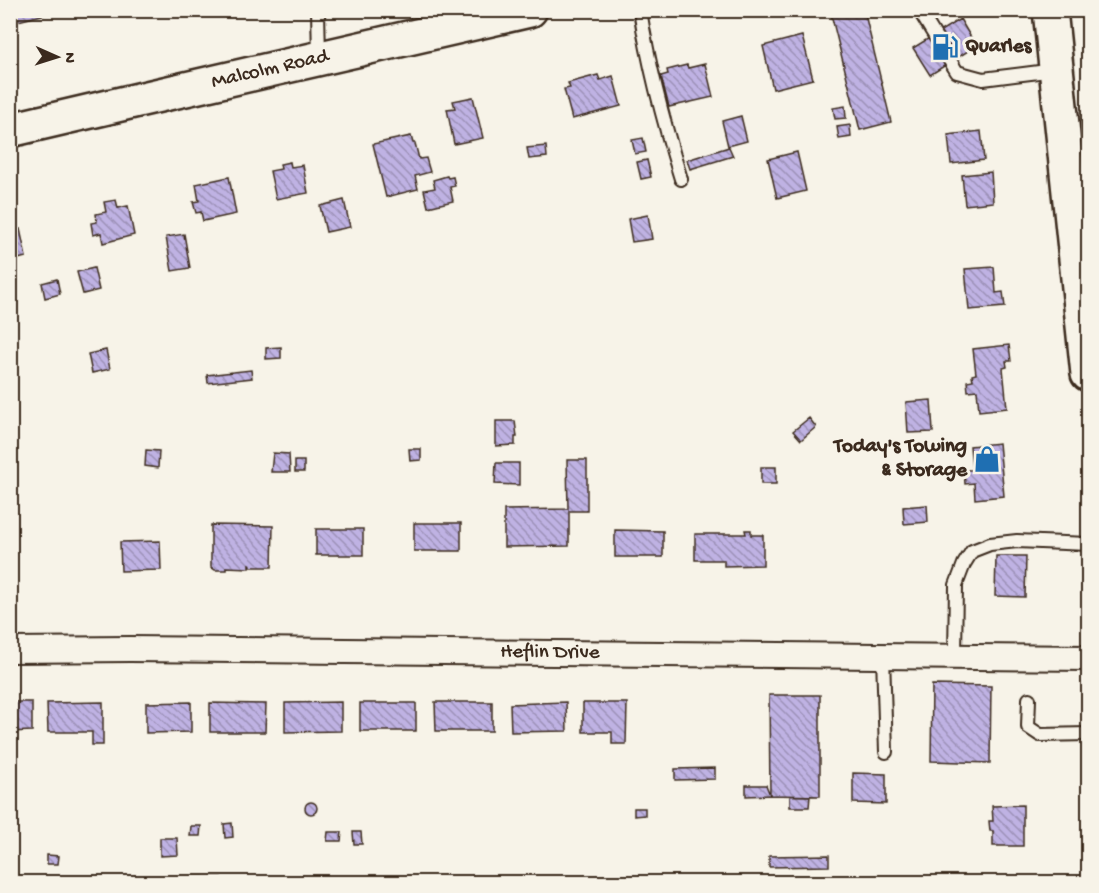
<svg xmlns="http://www.w3.org/2000/svg" width="1099" height="893" font-family="'Gochi Hand',sans-serif">
<style>
.building{fill:url(#building-back-hatch);stroke:#3b2a1e;stroke-width:1.5}
.lines{fill:none;stroke-linecap:round;stroke-linejoin:round}
.lane-casing{stroke:#3b2a1e;stroke-width:16}
.street-casing{stroke:#3b2a1e;stroke-width:28}
.secondary-casing{stroke:#3b2a1e;stroke-width:38}
.lane{stroke:#f7f3e8;stroke-width:12}
.street{stroke:#f7f3e8;stroke-width:24}
.secondary{stroke:#f7f3e8;stroke-width:33}
.labels{text-anchor:middle;dominant-baseline:central;stroke-width:6;stroke-linejoin:round;paint-order:stroke}
.poi-label{font-size:21px;font-weight:bold;fill:#3b2a1e;stroke:#f7f3e8;text-anchor:start}
.street-label{font-size:21px;fill:#3b2a1e;stroke:#f7f3e8}
</style>
<defs>
<pattern id="building-back-hatch" width="6" height="6" patternUnits="userSpaceOnUse" patternTransform="scale(1.5)"><rect width="6" height="6" fill="#bfb2e3"/><path d="M-1 5l2 2M0 0l6 6M5-1l2 2" fill="none" stroke="#9c91b7"/></pattern>
</defs>
<rect width="100%" height="100%" fill="#f7f3e8"/>
<filter id="ink" filterUnits="userSpaceOnUse"><feTurbulence type="fractalNoise" baseFrequency=".0167" numOctaves="2"/><feDisplacementMap in="SourceGraphic" scale="12" xChannelSelector="R" yChannelSelector="G"/><feConvolveMatrix kernelMatrix="1 2 1 2 8 2 1 2 1" color-interpolation-filters="sRGB"/></filter>
<g filter="url(#ink)">
<!-- building -->
<path class="building" d="M10 10H62L10 23Z
M830 10H864L891 122 860 130Z
M960 19 976 46 930 75 913 48Z
M802 36 813 79 773 89 763 46Z
M705 64 713 97 669 107 661 76 668 74 667 70 687 65 688 68Z
M598 75 600 80 613 76 621 106 572 119 564 89 570 88 568 83Z
M473 97 483 138 454 144 447 109 455 108 453 101Z
M845 106 846 118 835 119 833 108Z
M741 116 747 141 728 146 722 121Z
M850 125 851 137 839 139 837 127Z
M981 131 984 160 951 164 948 135Z
M411 136 413 143H415L419 159 426 158 430 172 415 176 418 189 386 197 373 144Z
M643 138 646 152 635 154 632 140Z
M546 146 547 157 529 159 527 148Z
M729 147 733 156 690 169 687 160Z
M797 152 806 191 777 198 768 159Z
M647 160 651 177 641 179 637 162Z
M290 162 291 167 303 165 308 193 276 199 270 171 281 169 280 164Z
M991 172 993 202 965 205 962 175Z
M447 176 448 178 453 177 455 186 450 187 453 201 428 207 424 190 435 188 433 180Z
M229 177 236 214 203 221 201 212 196 213 193 202 199 201 196 184Z
M116 200 118 208 128 206 134 235 103 243 101 233 93 235 91 223 97 222 96 214 106 212 104 202Z
M344 200 350 227 326 232 320 206Z
M648 215 652 239 632 242 628 219Z
M20 229 26 257 10 261V231Z
M184 234 190 268 172 271 166 237Z
M994 267 996 293 1003 292 1005 307 969 310 965 269Z
M94 268 99 290 83 294 77 272Z
M57 279 60 294 45 298 42 283Z
M1009 345 1011 361H1006L1007 367 1003 368 1007 408 979 411 977 390 968 391 967 381 973 380 972 375 976 374 973 349Z
M281 347V358L266 359V348Z
M106 350 110 369 92 373 88 354Z
M251 370 252 378 208 383 207 375Z
M931 400 933 432 908 433 906 402Z
M809 418 816 427 801 440 793 431Z
M496 421H515L517 437H515V445L496 446Z
M999 443 1004 496 975 499 974 483 965 484 964 470H972L970 446Z
M409 449H421V460L410 461Z
M146 450 159 451 158 468 145 466Z
M273 453 289 454 290 472H271Z
M567 460H587V511H569V546L504 547V510L568 509Z
M295 461H304V472H295Z
M496 463H519V485L495 484Z
M761 467H776V484H761Z
M927 505 928 522 904 524 903 507Z
M414 523H461V551H414Z
M211 525 273 526 272 567H250L251 565 249 564V568L226 567V570H215L211 567Z
M316 529H363V555H316Z
M615 530 663 531V557H615Z
M745 530H751V535H763V565L724 566V560H695V534H746Z
M160 541 161 570 121 571 120 542Z
M996 556H1026L1025 597 995 596Z
M932 685 991 686 990 763 931 761Z
M769 695H820V796L770 795Z
M10 702H32V731L10 732Z
M103 702V745H92V732H48L47 703Z
M191 702V732L146 733V703Z
M341 702V731L285 732V703Z
M435 702H492V731H436Z
M566 702 567 731 511 732 510 704Z
M210 703 266 704 265 732H210Z
M360 703H416V731H360Z
M583 703H627L626 744H612V732H583Z
M715 768V779L675 780V769Z
M853 773 886 774V804L853 803Z
M746 785H766L770 795 746 796Z
M790 796H810L809 807H790Z
M305 808a6 6 0 1 1 12 0a6 6 0 1 1-12 0Z
M1023 805V846H993V831H990L989 821H993L992 806Z
M634 808H645V815L634 816Z
M232 823 233 837 225 838 224 824Z
M191 826H201L200 836H190Z
M328 832H342L341 841H327Z
M353 832H361L362 844H354Z
M160 838H177L178 855 160 856Z
M47 855 59 856 58 864H47Z
M829 855V866L769 867V856Z
M192 877H203V882H192Z
M210 878H221V882H210Z
M345 880V882H329V881Z
M700 881 752 882H700Z"/>
<g class="lines">
<defs>
<path id="lane" d="M318 10 319 57
M640 10C649 68 664 124 681 179
M919 10 957 72 983 79 1055 70
M883 656 886 752
M955 656 956 585 964 564 972 551 990 544 1017 541 1088 544
M1029 699 1028 727 1040 735 1088 734"/>
<g id="street">
<path id="s1" d="M10 650 130 649 1088 658"/>
</g>
<g id="secondary">
<path d="M1050 10 1088 374"/>
<path id="s2" d="M10 130 151 97 530 10"/>
</g>
</defs>
<!-- lane casing -->
<use href="#lane" class="lane-casing"/>
<!-- street casing -->
<use href="#street" class="street-casing"/>
<!-- secondary casing -->
<use href="#secondary" class="secondary-casing"/>
<!-- lane -->
<use href="#lane" class="lane"/>
<!-- street -->
<use href="#street" class="street"/>
<!-- secondary -->
<use href="#secondary" class="secondary"/>
</g>
</g>
<!-- icons -->
<defs>
<symbol id="fuel-bare" viewBox="-9 -9 18 18"><path d="M-5.5-6h7V0h2V4h1.3V-2.5L3-4.5l.8-.8L6-3V5H2.5V1h-1V6h-7ZM-4.2-4.7v3.2H.2V-4.7Z" fill="#1f6fb2" stroke="#f7f3e8" stroke-width="2.5" paint-order="stroke"/></symbol>
<symbol id="shop-bare" viewBox="-9 -9 18 18"><path d="M-5-2.5h2.3a2.7 3.5 0 0 1 5.4 0H5L5.5 6h-11ZM-1.5-2.5h3a1.5 2.3 0 0 0-3 0Z" fill="#1f6fb2" stroke="#f7f3e8" stroke-width="2.5" paint-order="stroke"/></symbol>
</defs>
<g fill-rule="evenodd">
<use href="#fuel-bare" x="926" y="28" width="38" height="38"/>
<use href="#shop-bare" x="968" y="440" width="38" height="38"/>
</g>
<g class="labels">
<!-- poi labels -->
<g class="poi-label">
<text x="965" y="47">Quarles</text>
<text x="967" y="447" text-anchor="end">Today's Towing<tspan x="967" dy="24">&amp; Storage</tspan></text>
</g>
<!-- street labels -->
<g class="street-label">
<text stroke="none"><textPath href="#s2" startOffset="267">Malcolm Road</textPath></text>
<text stroke="none"><textPath href="#s1" startOffset="540">Heflin Drive</textPath></text>
</g>
</g>
<!-- margin -->
<rect width="1099" height="893" fill="none" stroke="#f7f3e8" stroke-width="36"/>
<rect x="18" y="18" width="1063" height="857" fill="none" stroke="#3b2a1e" stroke-width="2" filter="url(#ink)"/>
<!-- north arrow -->
<g transform="translate(57 57) rotate(93)" stroke="#f7f3e8" stroke-width="4.5" paint-order="stroke">
<path d="M0-4.5L10 22L0 15L-10 22Z" fill="#3b2a1e"/>
<text y="-9" font-size="16" font-weight="bold" text-anchor="middle" fill="#3b2a1e">N</text>
</g>
</svg>
